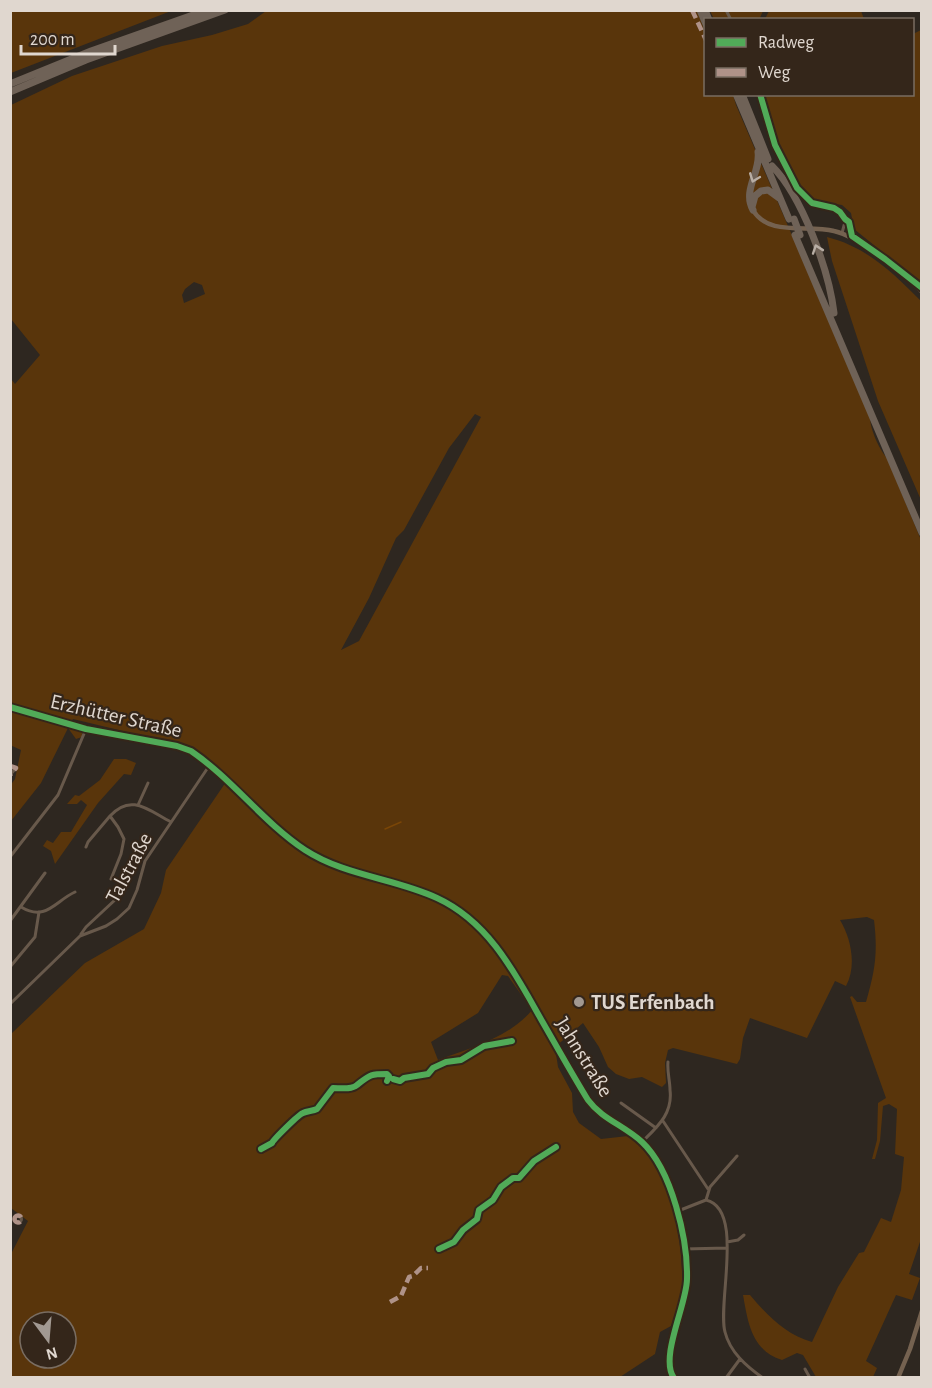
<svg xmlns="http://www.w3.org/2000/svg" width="932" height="1388" font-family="'Alegreya Sans',sans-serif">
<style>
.green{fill:#59350b;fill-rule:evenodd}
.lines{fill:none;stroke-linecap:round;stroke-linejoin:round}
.stream{stroke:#7a4607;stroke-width:1.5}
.street{stroke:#68594b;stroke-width:3}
.secondary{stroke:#756250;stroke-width:4.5}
.highway{stroke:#6f6257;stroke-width:7}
.highway-bridge{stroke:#6f6257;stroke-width:7}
.quiet{stroke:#af9288;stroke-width:4.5;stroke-dasharray:9 4.5;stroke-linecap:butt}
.cycleway-casing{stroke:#34261a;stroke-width:10}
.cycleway{stroke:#51ab58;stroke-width:6}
.oneway{stroke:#b8aea5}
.poi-dot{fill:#a29992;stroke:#34261a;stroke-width:2}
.labels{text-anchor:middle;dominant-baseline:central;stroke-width:4.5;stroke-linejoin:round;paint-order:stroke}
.street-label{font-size:21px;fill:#e0d7cf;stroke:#34261a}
.poi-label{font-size:21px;font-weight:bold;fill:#e0d7cf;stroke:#34261a;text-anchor:start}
</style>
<rect width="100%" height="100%" fill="#2e2720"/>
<!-- green -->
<path class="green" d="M11 10H171V11L11 73Z
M266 11H697L705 31 706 94 733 95 736 105 870 417C870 429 879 449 887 458L921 540 922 1236 909 1274 920 1278 912 1300 896 1295 866 1361 877 1368 873 1377H816L803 1355 797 1353 782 1360C751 1350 748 1322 743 1295H750C767 1315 786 1335 812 1342L838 1287 859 1253 864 1252 881 1218 891 1222 901 1190 904 1157 895 1154 897 1109 889 1104 883 1106 880 1141 875 1159H872L877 1140 878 1103 886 1098 850 997 852 996 857 1002H866C875 971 878 953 874 920L867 917 840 920C851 938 857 966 846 986L835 981 807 1038 750 1018 743 1038 740 1059 737 1064 673 1048 668 1050 665 1063 666 1083 662 1087 642 1077 629 1079 616 1074 608 1067 599 1047 583 1023 555 1047 558 1067 572 1093 573 1112 579 1123 601 1139 628 1136C669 1163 684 1240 682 1285 681 1299 675 1313 671 1326L660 1332 655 1354 620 1377H11V1254L28 1221 11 1208V1034L85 963 144 929 161 893 166 870 228 779 206 759 185 746 73 719 68 727 82 731V737L76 739 68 728 41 783 11 821 10 786 15 779 21 750 10 745 11 379 15 384 40 355 11 319V105L72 76 162 46 212 35 248 24ZM194 282 202 285 205 294 184 303 182 295 185 289ZM475 414 481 417 359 641 341 650 369 598 396 538 404 530 449 448ZM502 975 508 976 532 1010C509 1038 470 1048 438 1060L431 1042 478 1013ZM30 1322H66V1358H30Z
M710 11H763L759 20 714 19Z
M769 11H861L864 19H765Z
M921 30V283L854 229 851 213 842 205 815 201 802 190 786 163 766 113 762 95 912 94 913 34Z
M827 237C867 247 893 273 921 301V500L878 401 832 261Z
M114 759H126L136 763 131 775 124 774 98 803 55 864 51 851 43 846 47 840 53 843 61 832H71L87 805 81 800 77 804H67L75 795 79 796 100 780Z"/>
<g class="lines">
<!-- stream -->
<path class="stream" d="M385 829 401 822"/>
<!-- street -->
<path class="street" d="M726 10 731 20
M760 94C769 127 780 172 804 197 817 210 840 201 845 222L842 233
M10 766 16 768 10 775
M138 805 148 783
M86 847 88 842 110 816
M10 857 58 795 86 729
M111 879 121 854 124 839 118 827 110 816C131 793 148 810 171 822
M21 907C46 922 55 901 75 892
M10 921 45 873
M81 934 86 927 116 899
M10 967 35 937 39 912
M10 1004 80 936 106 926 117 919 129 908 137 890 145 861 209 766
M621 1103 656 1128
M663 1121 708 1189
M642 1142C657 1127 673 1114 670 1090 670 1081 667 1072 668 1062
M706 1200C745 1209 717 1303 725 1332 730 1352 746 1366 763 1378
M706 1200 710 1187 737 1156
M678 1211 706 1200
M14.5 1219a3.5 3.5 0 1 1 7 0a3.5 3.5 0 1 1-7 0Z
M727 1242 738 1240 744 1235
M684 1249 727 1248
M805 1369 810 1378
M726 1378 740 1359"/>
<!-- secondary -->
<path class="secondary" d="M753 210C768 237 808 224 834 231 860 237 903 273 922 292
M10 707 86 729 177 746 191 751C232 779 263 822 305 850 345 876 394 878 437 898 489 922 515 973 542 1021 557 1047 572 1074 588 1100 602 1119 625 1126 642 1142 672 1170 688 1240 687 1279 687 1304 659 1358 674 1378
M898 1378 910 1349 922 1311"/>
<!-- highway -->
<path class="highway" d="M700 10 706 24
M705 10 709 20
M10 84 91 51 207 10
M10 92 86 60 225 10
M736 94 789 219
M742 94 768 159
M772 166C802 196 829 270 834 313
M752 207 755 196 761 191 768 190 779 198
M753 210C742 190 761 172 758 152
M795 235 922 533"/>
<!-- highway-bridge -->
<path class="highway-bridge" d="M794 219 800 235"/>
<!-- quiet -->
<path class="quiet" d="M692 10 706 40
M10 766 16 768 10 775
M14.5 1219a3.5 3.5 0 1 1 7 0a3.5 3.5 0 1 1-7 0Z
M390 1302 401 1296 409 1277 413 1276 421 1268H428"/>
<defs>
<path id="cycleway" d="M760 94 775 145 797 188 812 203 834 208 840 212 845 219 849 222 852 236 885 259 922 288
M10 707 86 729 177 746 191 751C232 779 263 822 305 850 345 876 394 878 437 898 489 922 515 973 542 1021 557 1047 572 1074 588 1100 602 1119 625 1126 642 1142 672 1170 688 1240 687 1279 687 1304 659 1358 674 1378
M393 1079 400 1081 404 1078 428 1074 433 1068 446 1062 461 1060 484 1046 512 1041
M261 1149 272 1143C273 1140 298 1115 303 1113 307 1111 313 1111 317 1109L333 1088C340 1088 351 1090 357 1085 370 1075 369 1074 387 1074L389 1076 387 1081
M439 1249 454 1242 463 1230 477 1219 479 1210 493 1200 501 1187 513 1178H519L534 1161 556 1147"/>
</defs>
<!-- cycleway casing -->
<use href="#cycleway" class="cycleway-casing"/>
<!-- cycleway -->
<use href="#cycleway" class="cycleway"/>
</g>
<!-- one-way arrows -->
<defs><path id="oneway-chevron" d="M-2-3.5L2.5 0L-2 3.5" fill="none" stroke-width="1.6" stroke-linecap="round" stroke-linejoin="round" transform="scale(1.5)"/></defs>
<g class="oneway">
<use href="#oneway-chevron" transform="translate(754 178) rotate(111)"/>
<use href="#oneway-chevron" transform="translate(817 249) rotate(-109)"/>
</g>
<!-- markers -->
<circle class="poi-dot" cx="579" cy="1002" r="6"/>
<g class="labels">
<!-- street labels -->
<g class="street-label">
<text transform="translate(116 716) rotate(13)">Erzhütter Straße</text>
<text transform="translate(129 868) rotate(-62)">Talstraße</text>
<text transform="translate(584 1057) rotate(58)">Jahnstraße</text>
</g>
<!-- poi labels -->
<g class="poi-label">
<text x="591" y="1002">TUS Erfenbach</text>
</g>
</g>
<!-- border -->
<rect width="932" height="1388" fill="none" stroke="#e0d7cf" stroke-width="24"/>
<!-- legend -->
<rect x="704" y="18" width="210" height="78" fill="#34261a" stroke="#796d62" stroke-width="1.5"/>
<rect x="716" y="38" width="30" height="9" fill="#51ab58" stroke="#796d62" stroke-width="1.5"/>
<text x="758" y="48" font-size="18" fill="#e0d7cf">Radweg</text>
<rect x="716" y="68" width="30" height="9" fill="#af9288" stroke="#796d62" stroke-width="1.5"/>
<text x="758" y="78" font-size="18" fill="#e0d7cf">Weg</text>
<!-- north arrow -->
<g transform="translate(48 1340) rotate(164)"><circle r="28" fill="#34261a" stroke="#796d62" stroke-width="1.5"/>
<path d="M0-4.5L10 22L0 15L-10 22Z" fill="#a29992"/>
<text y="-9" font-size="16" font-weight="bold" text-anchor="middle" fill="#e0d7cf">N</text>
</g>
<!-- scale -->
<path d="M21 45v9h94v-9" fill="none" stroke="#e0d7cf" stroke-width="3"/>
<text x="30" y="45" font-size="18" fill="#e0d7cf" stroke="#34261a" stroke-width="4.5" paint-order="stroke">200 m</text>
</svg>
